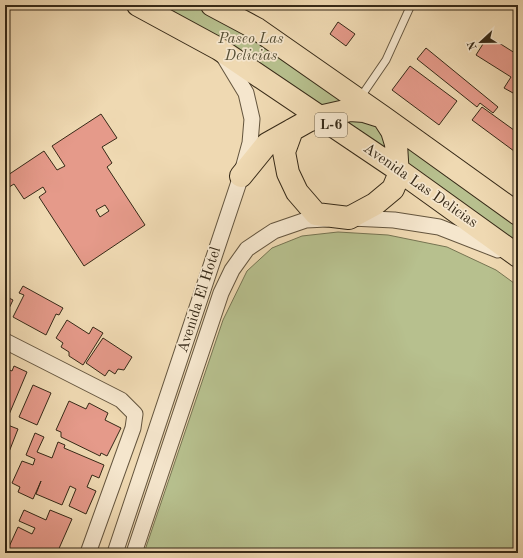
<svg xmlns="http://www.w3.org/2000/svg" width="523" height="558" font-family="'Old Standard TT',serif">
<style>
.green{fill:#b7c08e;stroke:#767452}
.building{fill:#e59a8a;stroke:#362917;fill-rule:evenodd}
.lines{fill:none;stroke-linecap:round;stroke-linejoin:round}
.lane-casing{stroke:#64553e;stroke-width:9}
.street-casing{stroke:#64553e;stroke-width:17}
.primary-casing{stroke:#362917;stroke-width:24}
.lane{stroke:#f5e6cd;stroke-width:7}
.street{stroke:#f5e6cd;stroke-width:15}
.primary{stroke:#efd9b2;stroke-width:22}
.labels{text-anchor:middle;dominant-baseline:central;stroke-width:3.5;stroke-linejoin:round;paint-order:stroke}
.shield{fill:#f5e6cd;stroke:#6f624e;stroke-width:1}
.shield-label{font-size:14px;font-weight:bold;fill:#362917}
.park-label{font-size:15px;font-style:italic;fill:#564f35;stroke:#f5e6cd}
.street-label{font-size:15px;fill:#362917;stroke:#f5e6cd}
</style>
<rect width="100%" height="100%" fill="#efd9b2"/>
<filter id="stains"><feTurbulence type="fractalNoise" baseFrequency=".005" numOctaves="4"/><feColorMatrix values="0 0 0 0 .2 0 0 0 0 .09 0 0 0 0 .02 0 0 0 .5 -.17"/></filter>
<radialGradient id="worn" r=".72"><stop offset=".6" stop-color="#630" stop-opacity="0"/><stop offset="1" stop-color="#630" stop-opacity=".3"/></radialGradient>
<!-- green -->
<path class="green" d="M138 5H212L518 214V256Z
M338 232 388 235 447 247 496 270 518 286V553H144L223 320 247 271 272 248 302 236Z"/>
<!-- building -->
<path class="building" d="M338 22 355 34 346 46 330 34Z
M488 36 518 55V85L513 93 504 88 511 77 476 55Z
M426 48 498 107 493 113 480 103 477 107 417 59Z
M410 66 457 101 439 125 392 90Z
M482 107 518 133V154L472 120Z
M101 114 117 138 102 147 112 163 107 167 145 225 84 266 39 197 46 192 43 187 24 199 14 184 6 189 5 177 44 151 57 170 65 166 52 146ZM105 205 109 211 100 217 96 210Z
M23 286 63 308 59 315 56 314 46 335 13 317 24 295 19 293Z
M5 296 13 300 5 317Z
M67 320 89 334 93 327 103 333 83 365 69 356V352L61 347 63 343 56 338Z
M103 338 132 357 124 370 118 369 115 374 109 370 105 376 86 363Z
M14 366 27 372 8 417 5 415V368L12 371Z
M33 385 51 393 37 425 19 417Z
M69 401 86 409 89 403 108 413 105 420 121 428 107 456 101 453 100 456 61 437V432L56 430Z
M5 424 18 429 7 457H5Z
M35 433 44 437 37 452 52 458 58 442 65 445 64 448 104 465 99 478 92 475 87 487 96 491 86 514 69 506 76 489 70 486 62 505 36 494 41 481 33 499 18 492 20 487 12 483 22 461 33 465 35 459 26 455Z
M24 510 46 520 50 510 72 519 57 553H16L8 549 18 527 32 534 35 528 19 521Z"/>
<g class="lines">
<defs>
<path id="lane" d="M360 98 386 60 411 5"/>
<path id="street" d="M351 218 394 220 439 227 498 250
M5 341 121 400 135 414 133 428 88 553
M115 553 241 176 250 143 252 119 246 93 223 55
M134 553 221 293 232 270 247 249 274 231 306 220 327 219"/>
<path id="primary" d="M138 5 219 49 397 169 518 256
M212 5 257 29 383 117 518 214
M241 176 267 144 308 121 319 117 350 110 364 111 383 117 392 131 396 144 398 177 393 189 375 204 349 218 316 214 297 192 288 173 284 152 292 130"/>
</defs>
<!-- lane casing -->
<use href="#lane" class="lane-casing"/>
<!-- street casing -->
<use href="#street" class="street-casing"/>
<!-- primary casing -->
<use href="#primary" class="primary-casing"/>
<!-- lane -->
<use href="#lane" class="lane"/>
<!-- street -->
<use href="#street" class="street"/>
<!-- primary -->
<use href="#primary" class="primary"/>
</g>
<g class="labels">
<!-- shield labels -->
<rect class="shield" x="315" y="113" width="32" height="24" rx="3"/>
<g class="shield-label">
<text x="331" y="125">L-6</text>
</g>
<!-- park labels -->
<g class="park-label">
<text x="251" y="39">Paseo Las<tspan x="251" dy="17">Delicias</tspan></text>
</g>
<!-- street labels -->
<g class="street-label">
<text transform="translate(420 186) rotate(35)">Avenida Las Delicias</text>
<text transform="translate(200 300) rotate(-72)">Avenida El Hotel</text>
</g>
</g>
<!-- margin -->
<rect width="523" height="558" fill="none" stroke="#efd9b2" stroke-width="20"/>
<rect x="6" y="6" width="511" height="546" fill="none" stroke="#362917" stroke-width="2"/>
<rect x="10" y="10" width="503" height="538" fill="none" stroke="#362917"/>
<!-- north arrow -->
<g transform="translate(481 42) rotate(248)" stroke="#f5e6cd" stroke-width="3" paint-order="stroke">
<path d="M0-3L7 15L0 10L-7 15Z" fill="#362917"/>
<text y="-6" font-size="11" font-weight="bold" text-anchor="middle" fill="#362917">N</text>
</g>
<rect width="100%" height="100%" filter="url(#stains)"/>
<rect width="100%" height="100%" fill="url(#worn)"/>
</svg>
